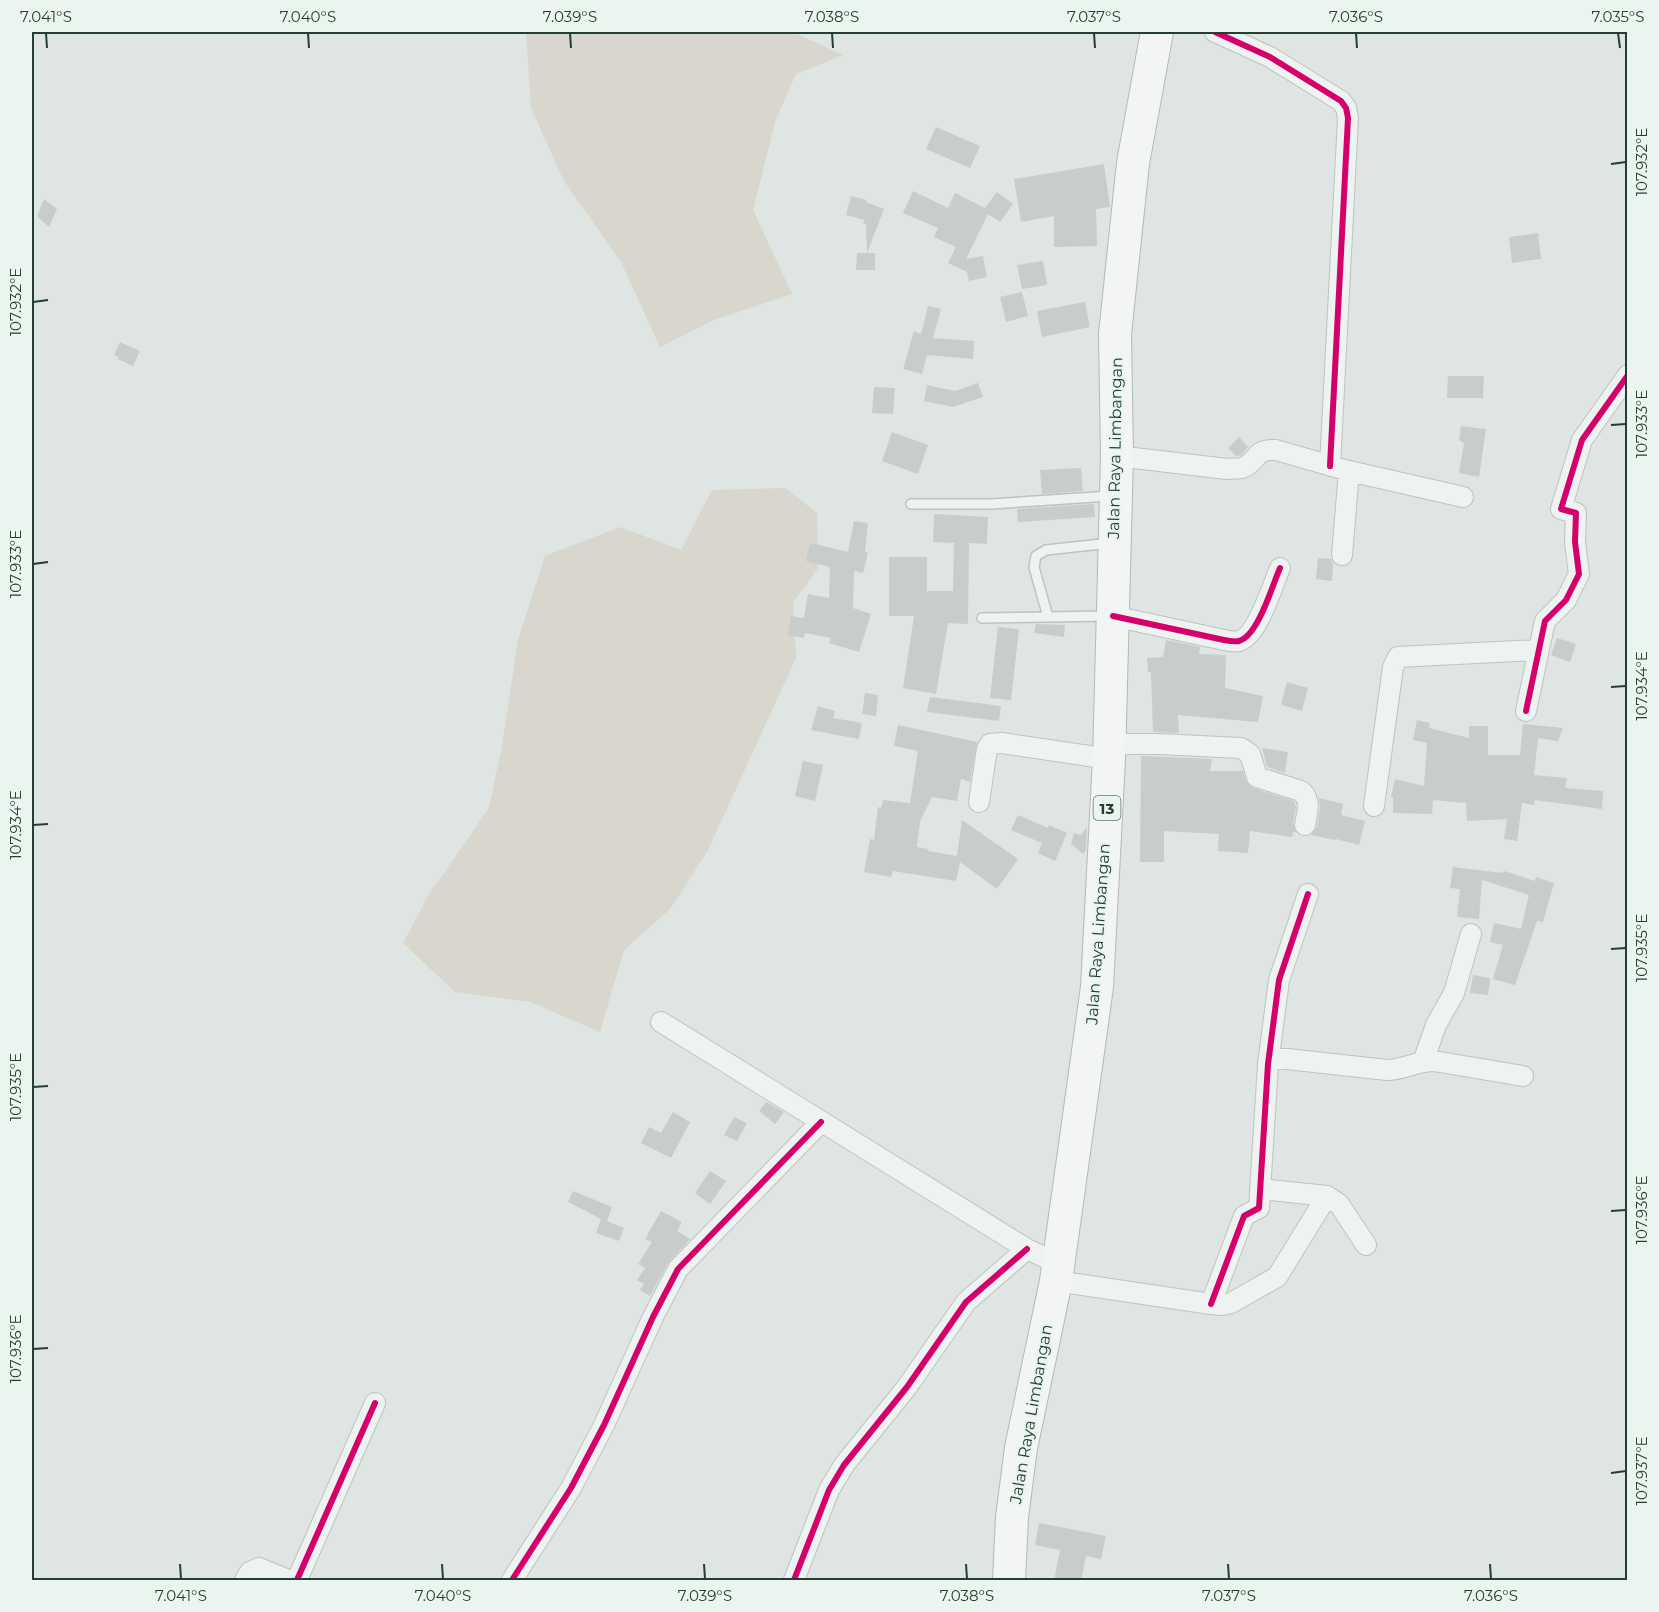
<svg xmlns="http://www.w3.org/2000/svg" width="1659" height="1612" font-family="Montserrat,sans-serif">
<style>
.green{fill:#d8d6cd}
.building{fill:#c7cdca}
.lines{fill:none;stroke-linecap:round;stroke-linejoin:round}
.service-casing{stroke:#bdc3c0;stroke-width:12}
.minor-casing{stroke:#bdc3c0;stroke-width:22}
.trunk-casing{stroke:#b1bab5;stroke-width:34}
.service{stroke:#eef2f0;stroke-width:9}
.minor{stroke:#eef2f0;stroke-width:20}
.trunk{stroke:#f3f5f4;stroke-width:32}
.cycleway-casing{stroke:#ebf5f0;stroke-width:10}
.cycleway{stroke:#d6006c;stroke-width:6}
.ticks{fill:none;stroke:#243f31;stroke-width:2}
.labels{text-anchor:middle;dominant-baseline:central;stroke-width:4.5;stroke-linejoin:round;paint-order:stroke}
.shield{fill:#ebf5f0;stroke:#60766a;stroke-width:1.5}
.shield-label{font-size:15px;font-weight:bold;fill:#243f31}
.street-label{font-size:16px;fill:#243f31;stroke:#ebf5f0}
.neatline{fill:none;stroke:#243f31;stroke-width:2}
.ticks-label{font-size:15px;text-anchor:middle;fill:#243f31}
</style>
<rect width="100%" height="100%" fill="#dfe5e2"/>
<!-- green -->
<path class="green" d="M526 32H793L843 55 796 74 776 119 753 210 792 294 714 320 660 347 621 262 564 181 531 108Z
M785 488 817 513 818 568 793 603 796 658 708 850 671 908 624 950 600 1032 531 1002 455 992 403 943 428 896 489 808 502 746 518 640 545 556 620 527 681 550 712 490Z"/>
<!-- building -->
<path class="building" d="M936 127 980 146 970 168 926 149Z
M1104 164 1110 207 1096 209 1097 246 1054 247V216L1021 222 1014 179Z
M913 191 948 208 955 193 985 208 997 192 1013 204 1000 222 988 214 966 259 983 256 987 277 969 281 967 272 948 263 956 247 934 237 938 228 903 213Z
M851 196 867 200 866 202 884 209 867 253 866 225 863 223 865 220 846 215Z
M44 199 57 209 49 227 37 216Z
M1538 233 1541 259 1512 263 1509 237Z
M857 253H875V270H856Z
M1043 261 1047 285 1022 289 1017 265Z
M1022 292 1028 316 1006 322 1000 297Z
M1085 302 1090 327 1042 337 1037 311Z
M928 306 941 309 933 338 974 341 973 359 927 355 922 374 903 369 914 331 921 334Z
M120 342 140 351 133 366 118 359 119 357 114 355Z
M1448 376H1484L1483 398H1447Z
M978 383 983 397 953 407 924 401 927 385 955 391Z
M874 387 895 388 893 414 872 413Z
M1461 426 1486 429 1479 477 1459 473 1464 443 1459 440Z
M892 432 928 445 918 474 882 461Z
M1239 437 1248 447 1241 455 1236 456 1228 448Z
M1081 468 1083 491 1042 494 1040 470Z
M1094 504 1095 517 1018 522 1017 509Z
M934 514 988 517 987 544 969 543 968 624 948 623 936 694 903 688 914 616H889V557H927V591H953L954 543 933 542Z
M854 521 868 523 865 552 868 553 863 573 854 571 853 608 871 614 859 652 829 643 831 638 805 633 804 638 788 635 791 616 804 618 808 594 829 598 830 567 806 561 810 543 848 552Z
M1318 558 1331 559 1333 563 1332 581 1316 579Z
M1036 624 1065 625 1064 637 1034 633Z
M998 627 1019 629 1011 700 990 698Z
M1557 638 1576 644 1570 662 1551 655Z
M1166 640 1200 647 1199 654 1226 655 1225 688 1263 696 1258 722 1178 715 1179 733 1153 732 1151 672H1148L1147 658 1163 657Z
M1287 682 1308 688 1302 711 1281 705Z
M865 693 878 695 876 716 862 714Z
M930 697 1001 706 999 721 927 712Z
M818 706 835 711 833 718 862 723 859 739 811 730Z
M1417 720 1430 723 1429 728 1469 738V726H1488V755H1520L1523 724 1563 728 1558 741 1538 738 1534 775 1567 778 1565 788 1603 791 1602 809 1535 800 1534 805 1522 803 1517 841 1504 839 1507 819 1467 821 1466 803 1433 800 1432 814 1393 813V798L1391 797 1395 779 1424 786 1427 743 1413 740Z
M898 725 977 742 970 782 961 779 957 801 932 797 920 821 917 847 929 849 928 851 957 856 962 820 1018 859 997 889 960 862 956 881 893 871 891 877 864 872 870 839 874 840 878 807 881 808 883 800 910 803 918 751 894 746Z
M1262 748 1288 752 1285 773 1267 767Z
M1141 756 1212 759 1210 771H1243L1246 781 1253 788 1294 801 1296 807 1293 823 1296 832H1293L1292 837 1250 831 1248 853 1218 851 1219 834 1164 831V862H1140Z
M803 761 823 765 815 801 795 796Z
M1319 798 1343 804 1341 815 1365 821 1359 845 1336 839 1335 840 1311 835 1317 827 1320 808Z
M1018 815 1048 828 1049 825 1067 833 1055 861 1038 853 1042 843 1011 830Z
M1087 827 1086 850 1083 854 1071 844 1074 833 1081 835Z
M1453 867 1503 873 1504 871 1535 881 1536 877 1554 883 1543 922 1537 921 1515 985 1493 979 1503 945 1490 942 1494 923 1521 929 1529 895 1482 880 1479 919 1457 917 1460 889 1450 888Z
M1473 975 1490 978 1488 995 1470 993Z
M766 1102 784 1112 775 1124 759 1111Z
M673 1112 690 1122 671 1158 641 1143 649 1127 661 1133Z
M734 1117 747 1123 737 1141 724 1135Z
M710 1171 726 1181 710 1204 695 1193Z
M573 1191 612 1207 607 1221 624 1228 619 1241 596 1233 601 1219 568 1202Z
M661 1211 682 1222 677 1231 690 1239 668 1263 650 1296 640 1290 644 1284 637 1280 645 1268 638 1264 652 1242 645 1239Z
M1039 1523 1106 1536 1101 1559 1086 1556 1081 1581H1054L1060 1550 1035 1545Z"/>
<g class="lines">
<defs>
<path id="service" d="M911 504H991L1110 496
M1048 617 1034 567 1036 556 1046 550 1111 543
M982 618 1108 616"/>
<path id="minor" d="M1215 32 1270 57 1341 101 1346 108 1348 118 1330 466
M1117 456 1227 469C1231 468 1238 469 1242 468 1259 462 1252 449 1276 450L1349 471 1463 497
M1342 555 1349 471
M1113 616 1224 640C1229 641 1235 642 1239 641 1258 636 1272 586 1280 568
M1526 711 1545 621 1566 600 1579 574 1575 542 1576 513 1561 509 1582 440 1628 375
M1110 744H1158L1241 748 1250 754 1257 777 1301 791C1312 801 1307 812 1305 825
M979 802 987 749 990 744 1002 743 1109 759
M1374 806 1393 667 1398 657 1538 650
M661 1022 1027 1249 1059 1264
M1269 1057 1387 1070C1403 1070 1417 1061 1434 1061L1523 1076
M1423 1062 1436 1025 1454 993 1471 934
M1260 1189 1327 1196 1339 1204 1366 1245
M1056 1281 1211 1304 1222 1305 1231 1303 1277 1277 1327 1196
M1211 1304 1244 1216 1259 1208 1268 1064 1279 980 1308 894
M245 1580 250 1572 259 1568 288 1580
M297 1580 375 1403
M512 1580 571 1488 604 1425 653 1317 678 1269 821 1122
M794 1580 829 1490 844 1465 907 1387 966 1302 1027 1249"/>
<path id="trunk" d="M1009 1580 1012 1517 1021 1448 1056 1281 1097 987 1109 759 1117 456 1115 334 1133 163 1157 32"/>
</defs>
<!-- service casing -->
<use href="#service" class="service-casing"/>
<!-- minor casing -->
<use href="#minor" class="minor-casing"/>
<!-- trunk casing -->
<use href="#trunk" class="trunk-casing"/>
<!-- service -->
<use href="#service" class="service"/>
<!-- minor -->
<use href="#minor" class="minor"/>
<!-- trunk -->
<use href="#trunk" class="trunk"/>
<defs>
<path id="cycleway" d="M1215 32 1270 57 1341 101 1346 108 1348 118 1330 466
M1113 616 1224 640C1229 641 1235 642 1239 641 1258 636 1272 586 1280 568
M1526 711 1545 621 1566 600 1579 574 1575 542 1576 513 1561 509 1582 440 1628 375
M1211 1304 1244 1216 1259 1208 1268 1064 1279 980 1308 894
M297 1580 375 1403
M512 1580 571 1488 604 1425 653 1317 678 1269 821 1122
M794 1580 829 1490 844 1465 907 1387 966 1302 1027 1249"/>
</defs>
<!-- cycleway casing -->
<use href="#cycleway" class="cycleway-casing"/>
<!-- cycleway -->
<use href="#cycleway" class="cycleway"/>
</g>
<!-- ticks -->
<path class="ticks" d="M46 33 47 48M308 33 309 48M570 33 571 48M832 33 833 48M1094 33 1095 48M1356 33 1357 48M1618 33 1620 48M1611 164 1626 162M33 302 48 300M1611 425 1626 424M33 564 48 562M1611 687 1626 686M33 825 48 824M1611 949 1626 948M33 1087 48 1086M1611 1211 1626 1210M33 1349 48 1348M1611 1473 1626 1471M180 1564 181 1579M442 1564 443 1579M704 1564 705 1579M966 1564 967 1579M1228 1564 1229 1579M1490 1564 1491 1579"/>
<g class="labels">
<!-- shield labels -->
<rect class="shield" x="1093.5" y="796" width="27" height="24" rx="4.5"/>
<g class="shield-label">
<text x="1107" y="808">13</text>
</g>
<!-- street labels -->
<g class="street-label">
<text transform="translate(1115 448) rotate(-89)">Jalan Raya Limbangan</text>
<text transform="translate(1098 934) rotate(-86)">Jalan Raya Limbangan</text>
<text transform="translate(1031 1414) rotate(-80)">Jalan Raya Limbangan</text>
</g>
</g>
<!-- border -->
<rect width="1659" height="1612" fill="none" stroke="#ebf5f0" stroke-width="66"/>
<rect x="33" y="33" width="1593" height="1546" class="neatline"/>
<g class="ticks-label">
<text x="46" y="22">7.041°S</text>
<text x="308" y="22">7.040°S</text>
<text x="570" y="22">7.039°S</text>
<text x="832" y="22">7.038°S</text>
<text x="1094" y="22">7.037°S</text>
<text x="1356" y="22">7.036°S</text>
<text x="1618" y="22">7.035°S</text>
<text transform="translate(1642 162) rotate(-90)" y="5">107.932°E</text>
<text transform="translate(16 302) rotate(-90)" y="5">107.932°E</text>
<text transform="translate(1642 424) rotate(-90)" y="5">107.933°E</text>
<text transform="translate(16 564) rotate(-90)" y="5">107.933°E</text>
<text transform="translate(1642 686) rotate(-90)" y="5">107.934°E</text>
<text transform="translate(16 825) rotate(-90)" y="5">107.934°E</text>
<text transform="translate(1642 948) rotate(-90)" y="5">107.935°E</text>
<text transform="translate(16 1087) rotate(-90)" y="5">107.935°E</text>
<text transform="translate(1642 1210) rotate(-90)" y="5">107.936°E</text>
<text transform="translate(16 1349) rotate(-90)" y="5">107.936°E</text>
<text transform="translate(1642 1471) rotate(-90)" y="5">107.937°E</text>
<text x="181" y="1601">7.041°S</text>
<text x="443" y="1601">7.040°S</text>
<text x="705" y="1601">7.039°S</text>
<text x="967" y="1601">7.038°S</text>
<text x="1229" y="1601">7.037°S</text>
<text x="1491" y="1601">7.036°S</text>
</g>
</svg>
